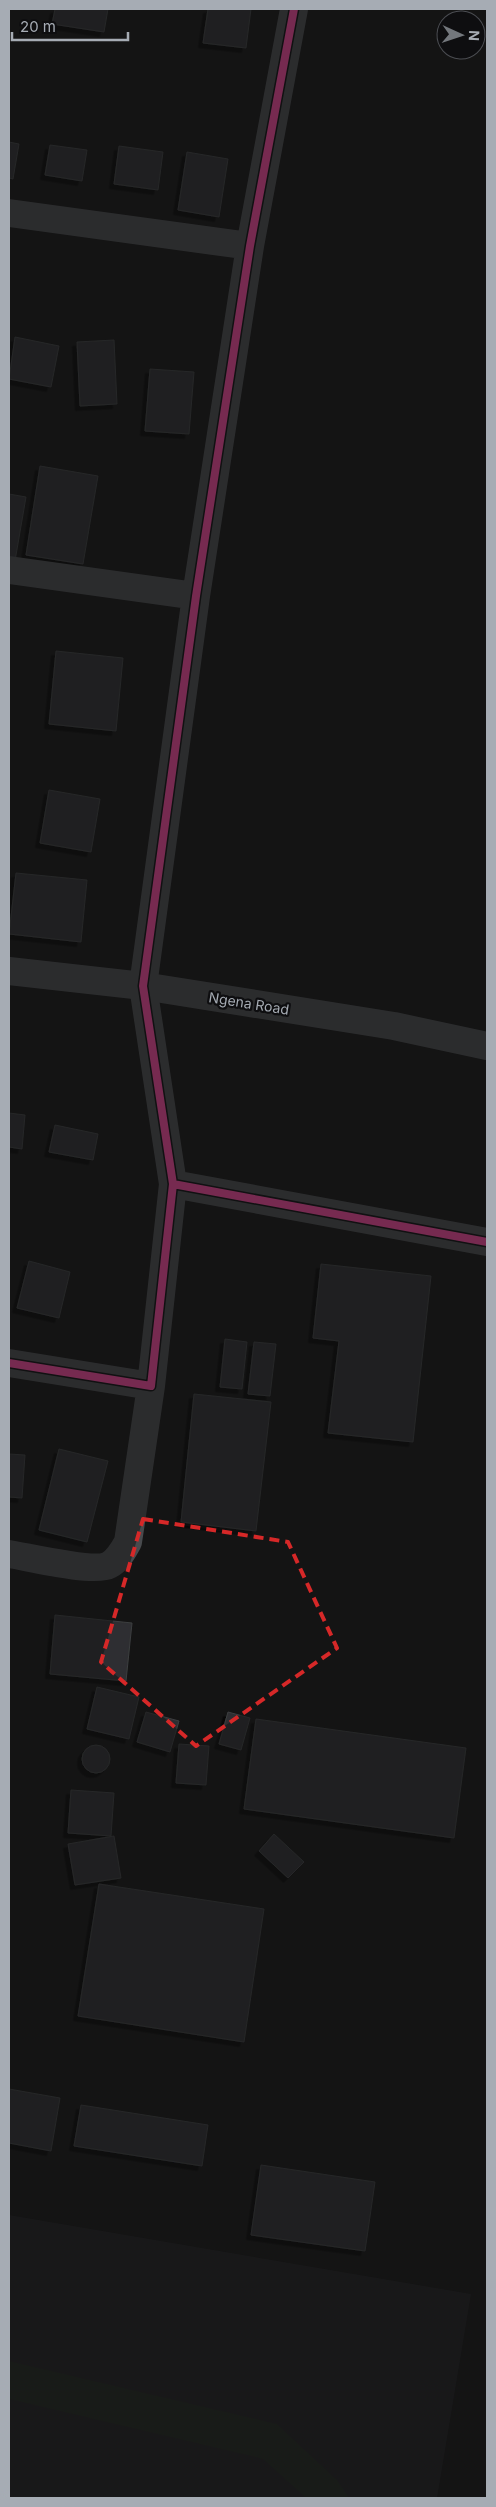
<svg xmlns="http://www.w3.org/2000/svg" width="496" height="2507" font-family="Inter,sans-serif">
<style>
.built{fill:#1e1e20}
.green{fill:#1e241e}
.building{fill:#2e2f30;stroke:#3c3e40;filter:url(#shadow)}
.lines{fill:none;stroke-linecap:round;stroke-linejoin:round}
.minor{stroke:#484a4d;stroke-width:28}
.tertiary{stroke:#484a4d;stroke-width:28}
.cycleway-casing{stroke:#0e0e10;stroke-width:11}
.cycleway{stroke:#ed469a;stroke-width:8}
.marked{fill:none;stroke:#d62828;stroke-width:4;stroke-dasharray:10 6;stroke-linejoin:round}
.labels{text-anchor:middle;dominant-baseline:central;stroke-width:4.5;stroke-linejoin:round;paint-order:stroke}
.street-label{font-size:14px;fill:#a6acb4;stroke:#0e0e10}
</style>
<defs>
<filter id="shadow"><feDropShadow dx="-4.5" dy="4.5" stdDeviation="0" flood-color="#0009"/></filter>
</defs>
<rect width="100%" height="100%" fill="#141414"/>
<!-- built -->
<path class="built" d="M9 2215 471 2294 437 2498H9Z"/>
<!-- green -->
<path class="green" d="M9 2361 277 2424 337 2480 349 2498H306L263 2459 9 2399Z"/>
<!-- building -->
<path class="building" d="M55 9H108L104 32 52 24Z
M208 9H251L246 48 203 43Z
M9 142 19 144 13 179 9 178Z
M50 145 87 150 82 181 45 175Z
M119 146 163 152 158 190 114 184Z
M187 152 228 159 219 217 178 210Z
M15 337 59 346 51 387 9 379Z
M114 340 117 404 80 406 77 342Z
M150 369 194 372 189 434 145 431Z
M40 466 98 476 83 564 26 555Z
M9 494 26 497 15 561 9 560Z
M56 651 123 658 116 731 49 724Z
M49 790 100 799 91 852 40 843Z
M16 873 87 880 81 942 9 934Z
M9 1113 25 1115 22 1149 9 1147Z
M55 1125 98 1134 93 1160 49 1152Z
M29 1261 70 1272 59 1318 17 1308Z
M321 1264 431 1276 413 1442 328 1433 339 1341 313 1338Z
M225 1339 247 1342 242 1389 220 1387Z
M254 1342 276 1344 270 1396 248 1394Z
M194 1394 271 1402 256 1531 181 1522Z
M59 1449 108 1461 87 1542 39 1530Z
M9 1454 25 1455 22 1498 9 1497Z
M55 1615 132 1623 126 1681 50 1674Z
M97 1687 139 1697 129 1739 87 1729Z
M146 1712 179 1721 170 1752 137 1742Z
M228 1712 250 1718 241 1750 219 1744Z
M256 1719 466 1748 454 1838 244 1809Z
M179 1744 209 1746 206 1785 176 1783Z
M82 1759a14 14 0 1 1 28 0a14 14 0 1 1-28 0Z
M71 1790 114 1793 111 1836 68 1833Z
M274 1834 304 1862 288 1878 259 1851Z
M114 1836 121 1878 75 1885 68 1844Z
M99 1884 264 1909 244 2042 78 2016Z
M9 2089 60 2098 51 2151 9 2143Z
M81 2105 208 2125 202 2166 74 2146Z
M261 2165 375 2182 365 2251 251 2235Z"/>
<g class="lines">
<!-- minor -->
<path class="minor" d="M9 213 250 246
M9 570 196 596
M173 1184 143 986 196 596 250 246 294 9
M9 1363 151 1386 173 1184 487 1242
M9 1554C28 1557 94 1573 109 1565 118 1560 123 1551 128 1542L151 1386"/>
<!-- tertiary -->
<path class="tertiary" d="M9 971 143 986 394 1026 487 1046"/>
<defs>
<path id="cycleway" d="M173 1184 143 986 196 596 250 246 294 9
M9 1363 151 1386 173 1184 487 1242"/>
</defs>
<!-- cycleway casing -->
<use href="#cycleway" class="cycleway-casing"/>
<!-- cycleway -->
<use href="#cycleway" class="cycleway"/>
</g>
<!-- marked area -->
<path d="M0 0H496V2507H0ZM143 1519 288 1542 337 1648 196 1746 101 1662Z" fill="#141414" fill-opacity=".55" fill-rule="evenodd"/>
<path class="marked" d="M143 1519 288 1542 337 1648 196 1746 101 1662Z"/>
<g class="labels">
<!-- street labels -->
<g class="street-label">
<text transform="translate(249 1003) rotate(9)">Ngena Road</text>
</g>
</g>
<!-- border -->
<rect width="496" height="2507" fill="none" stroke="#a6acb4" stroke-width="20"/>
<!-- north arrow -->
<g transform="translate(461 35) rotate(93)"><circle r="24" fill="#0e0e10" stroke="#4b4d52"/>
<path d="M0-4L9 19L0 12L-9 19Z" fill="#73777c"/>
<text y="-8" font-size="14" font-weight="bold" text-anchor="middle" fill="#a6acb4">N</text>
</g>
<!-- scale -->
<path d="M12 32v8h116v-8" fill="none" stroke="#a6acb4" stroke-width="2.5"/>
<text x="20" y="32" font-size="15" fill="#a6acb4" stroke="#0e0e10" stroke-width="4" paint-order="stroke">20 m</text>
</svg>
